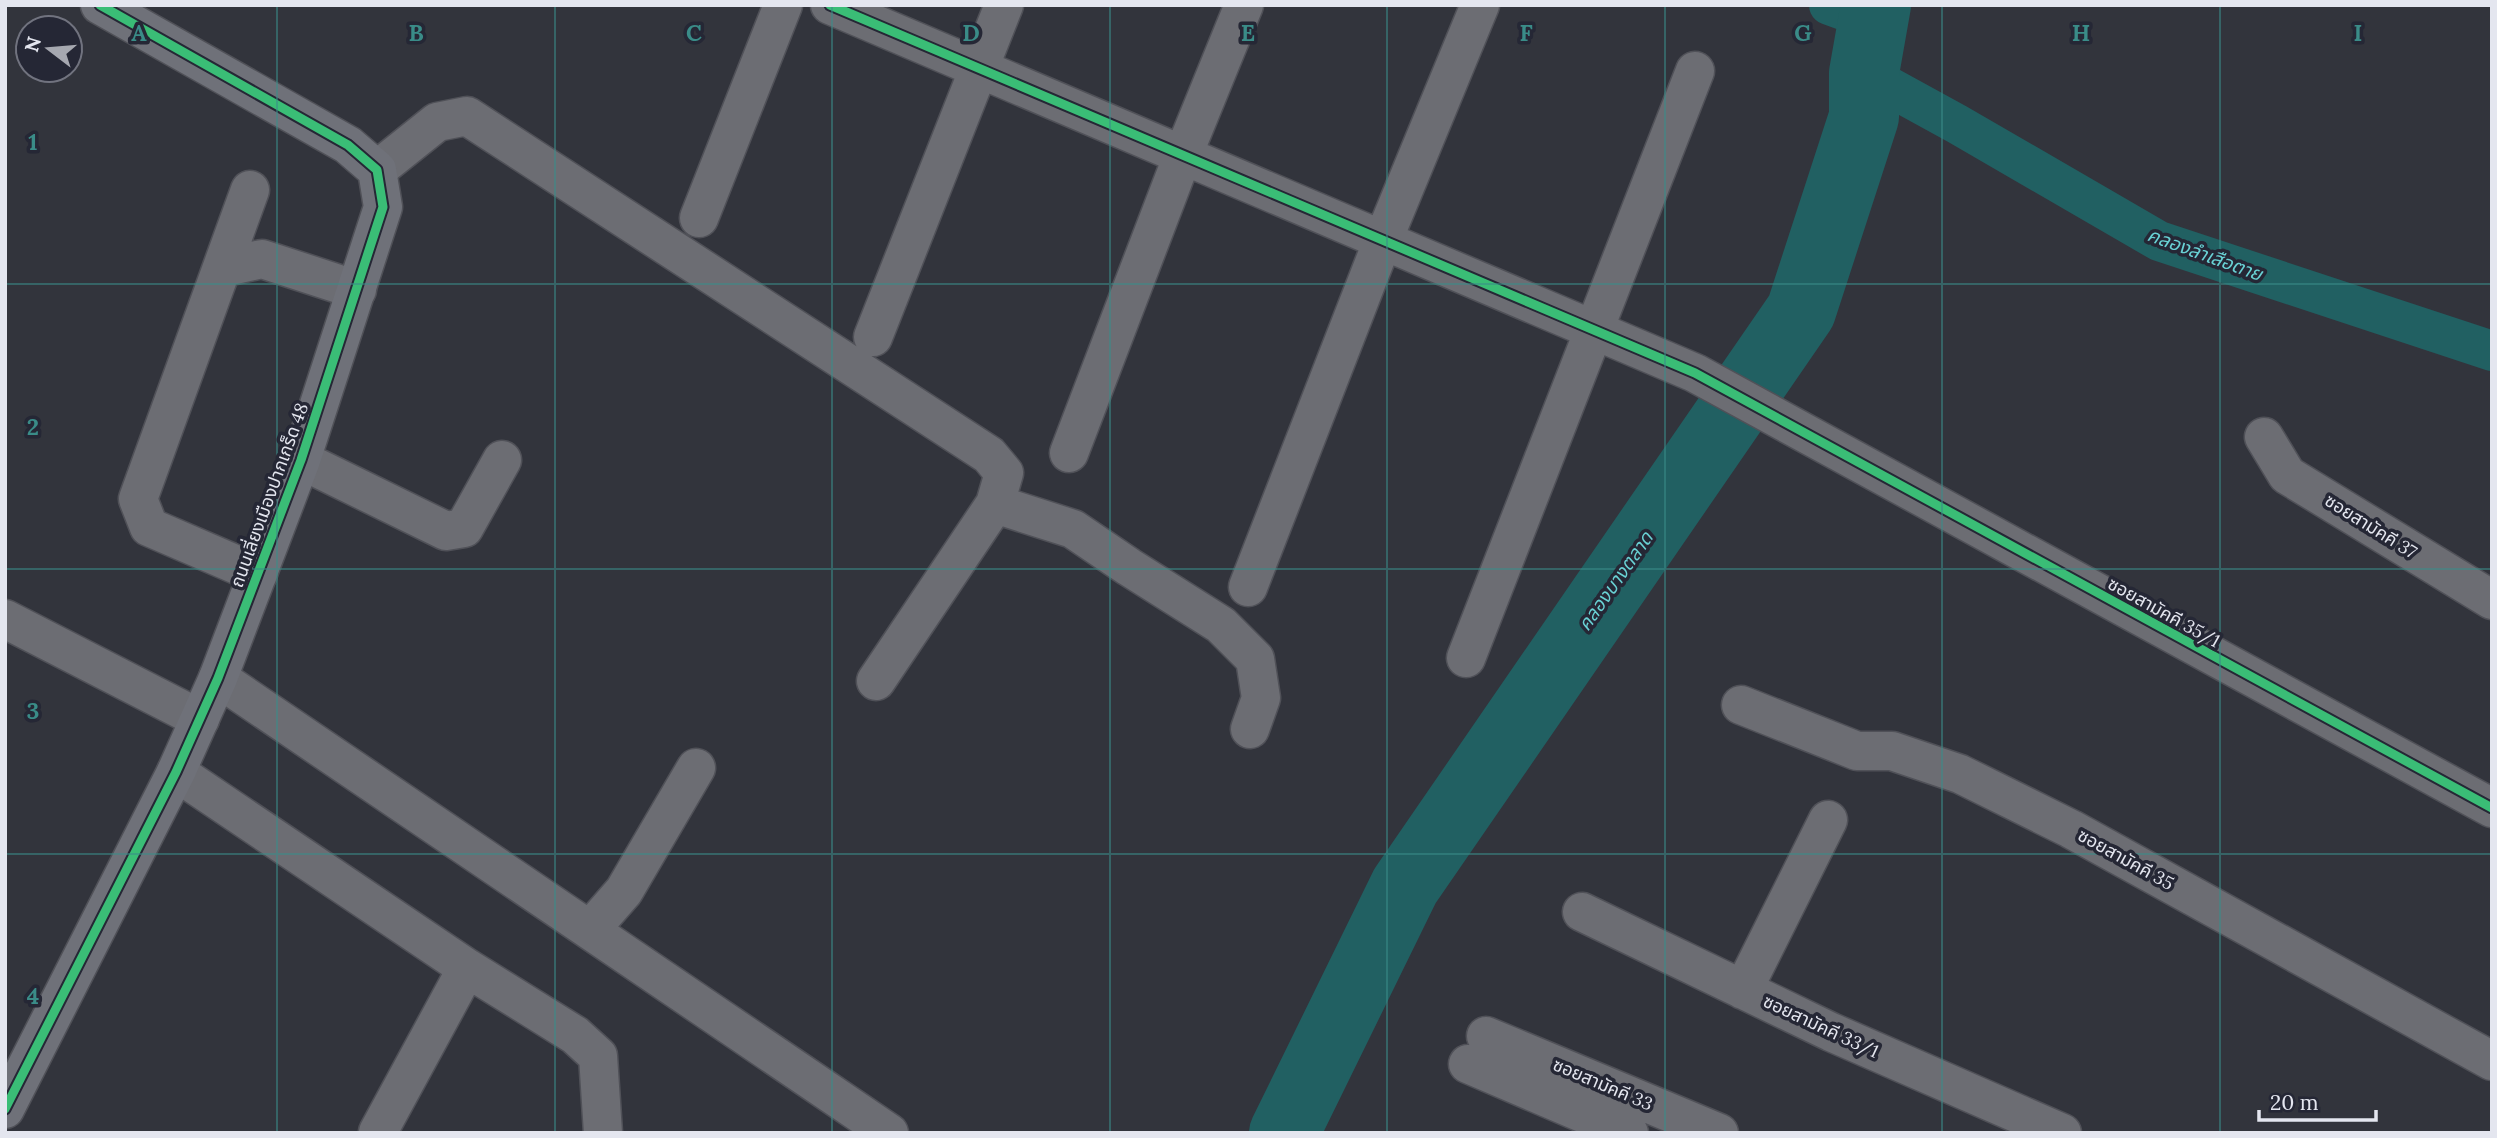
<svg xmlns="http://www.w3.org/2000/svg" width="2497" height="1138" font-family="Lora,'Noto Sans Thai',serif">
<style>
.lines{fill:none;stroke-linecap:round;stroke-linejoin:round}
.canal{stroke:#216062;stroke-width:40}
.river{stroke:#216062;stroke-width:70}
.street-casing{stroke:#505158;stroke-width:41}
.secondary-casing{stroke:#505158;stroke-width:41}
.street{stroke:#6c6d73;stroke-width:38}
.secondary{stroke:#6f7179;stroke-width:38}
.cycleway-casing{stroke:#252735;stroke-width:13}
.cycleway{stroke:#3abd76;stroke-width:9}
.grid{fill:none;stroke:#3a8c88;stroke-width:2;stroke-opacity:0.55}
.labels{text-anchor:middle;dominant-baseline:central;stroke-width:7;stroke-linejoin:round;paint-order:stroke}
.street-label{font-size:18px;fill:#e4e6ef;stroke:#252735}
.water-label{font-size:19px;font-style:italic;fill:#69d1d4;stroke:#252735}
.grid-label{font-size:23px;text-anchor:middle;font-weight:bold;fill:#3a8c88;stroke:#252735;stroke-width:7;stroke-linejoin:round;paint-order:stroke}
</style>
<rect width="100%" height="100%" fill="#32343c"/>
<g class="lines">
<!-- canal -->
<path class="canal" d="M1829 5 1873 21
M1864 73 1957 124 2159 241 2492 351"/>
<!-- river -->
<path class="river" d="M1284 1133 1405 886 1801 311 1864 117V73L1876 5"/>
<defs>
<path id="street" d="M830 5 1695 373 2492 808
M377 170 437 122 467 116 989 455 1004 473 995 504 876 681
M250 190 138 499 149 527 258 574
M699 218 783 5
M222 268 262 259 357 290
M873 337 1004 5
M2264 437 2287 475 2492 600
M1069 453 1183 155 1244 5
M301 460 446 531 464 528 502 460
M995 504 1073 529 1129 567 1221 625 1255 659 1261 698 1250 729
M1248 587 1383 240 1480 5
M5 619 200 719
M1466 658 1695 71
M218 678 889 1133
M1741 705 1857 751H1892L1960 774 2071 829 2492 1061
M176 772 467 968 575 1035 598 1056 603 1133
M1582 912 1831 1032 2062 1133
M590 930 624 891 696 768
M1743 990 1828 820
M1486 1036 1719 1133
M1468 1064 1629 1133
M378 1132 467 968"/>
<path id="secondary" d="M5 1109 176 772 218 678 301 460 383 207 377 170 348 145 100 5"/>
</defs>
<!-- street casing -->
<use href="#street" class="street-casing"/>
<!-- secondary casing -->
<use href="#secondary" class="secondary-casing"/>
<!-- street -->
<use href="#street" class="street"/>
<!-- secondary -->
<use href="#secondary" class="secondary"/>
<defs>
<path id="cycleway" d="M830 5 1695 373 2492 808
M5 1109 176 772 218 678 301 460 383 207 377 170 348 145 100 5"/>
</defs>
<!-- cycleway casing -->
<use href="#cycleway" class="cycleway-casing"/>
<!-- cycleway -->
<use href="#cycleway" class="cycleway"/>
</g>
<!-- grid -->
<path class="grid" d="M277 5V1133M555 5V1133M832 5V1133M1110 5V1133M1387 5V1133M1665 5V1133M1942 5V1133M2220 5V1133M5 284H2492M5 569H2492M5 854H2492"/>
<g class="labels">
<!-- street labels -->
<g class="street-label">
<text transform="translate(269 495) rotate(-70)">ถนนเลี่ยงเมืองปากเกร็ด 48</text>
<text transform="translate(2371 526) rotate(32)">ซอยสามัคคี 37</text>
<text transform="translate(2164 612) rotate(29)">ซอยสามัคคี 35/1</text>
<text transform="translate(2126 859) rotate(29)">ซอยสามัคคี 35</text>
<text transform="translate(1821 1026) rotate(25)">ซอยสามัคคี 33/1</text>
<text transform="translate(1603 1084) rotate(23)">ซอยสามัคคี 33</text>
</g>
<!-- water labels -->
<g class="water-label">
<text transform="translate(2205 254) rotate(20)">คลองลำเสือตาย</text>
<text transform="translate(1615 581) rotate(-55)">คลองบางตลาด</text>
</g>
</g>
<g class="grid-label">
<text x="139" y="41">A</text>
<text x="416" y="41">B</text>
<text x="694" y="41">C</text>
<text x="971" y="41">D</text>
<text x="1248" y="41">E</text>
<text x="1526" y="41">F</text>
<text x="1803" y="41">G</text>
<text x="2081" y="41">H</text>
<text x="2358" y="41">I</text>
<text x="33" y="150">1</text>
<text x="33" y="435">2</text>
<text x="33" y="719">3</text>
<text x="33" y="1004">4</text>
</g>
<!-- border -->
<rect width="2497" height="1138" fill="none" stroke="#e4e6ef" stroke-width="14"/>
<!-- north arrow -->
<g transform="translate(49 49) rotate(286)"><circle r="33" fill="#252735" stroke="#71737f" stroke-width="2"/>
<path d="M0-5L12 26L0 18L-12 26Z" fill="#a6a8b0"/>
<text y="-10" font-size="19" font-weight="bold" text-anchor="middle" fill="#e4e6ef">N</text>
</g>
<!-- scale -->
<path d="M2259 1110v10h117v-10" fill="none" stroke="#e4e6ef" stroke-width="3.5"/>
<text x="2270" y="1110" font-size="21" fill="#e4e6ef" stroke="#252735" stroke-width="5" paint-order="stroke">20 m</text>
</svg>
